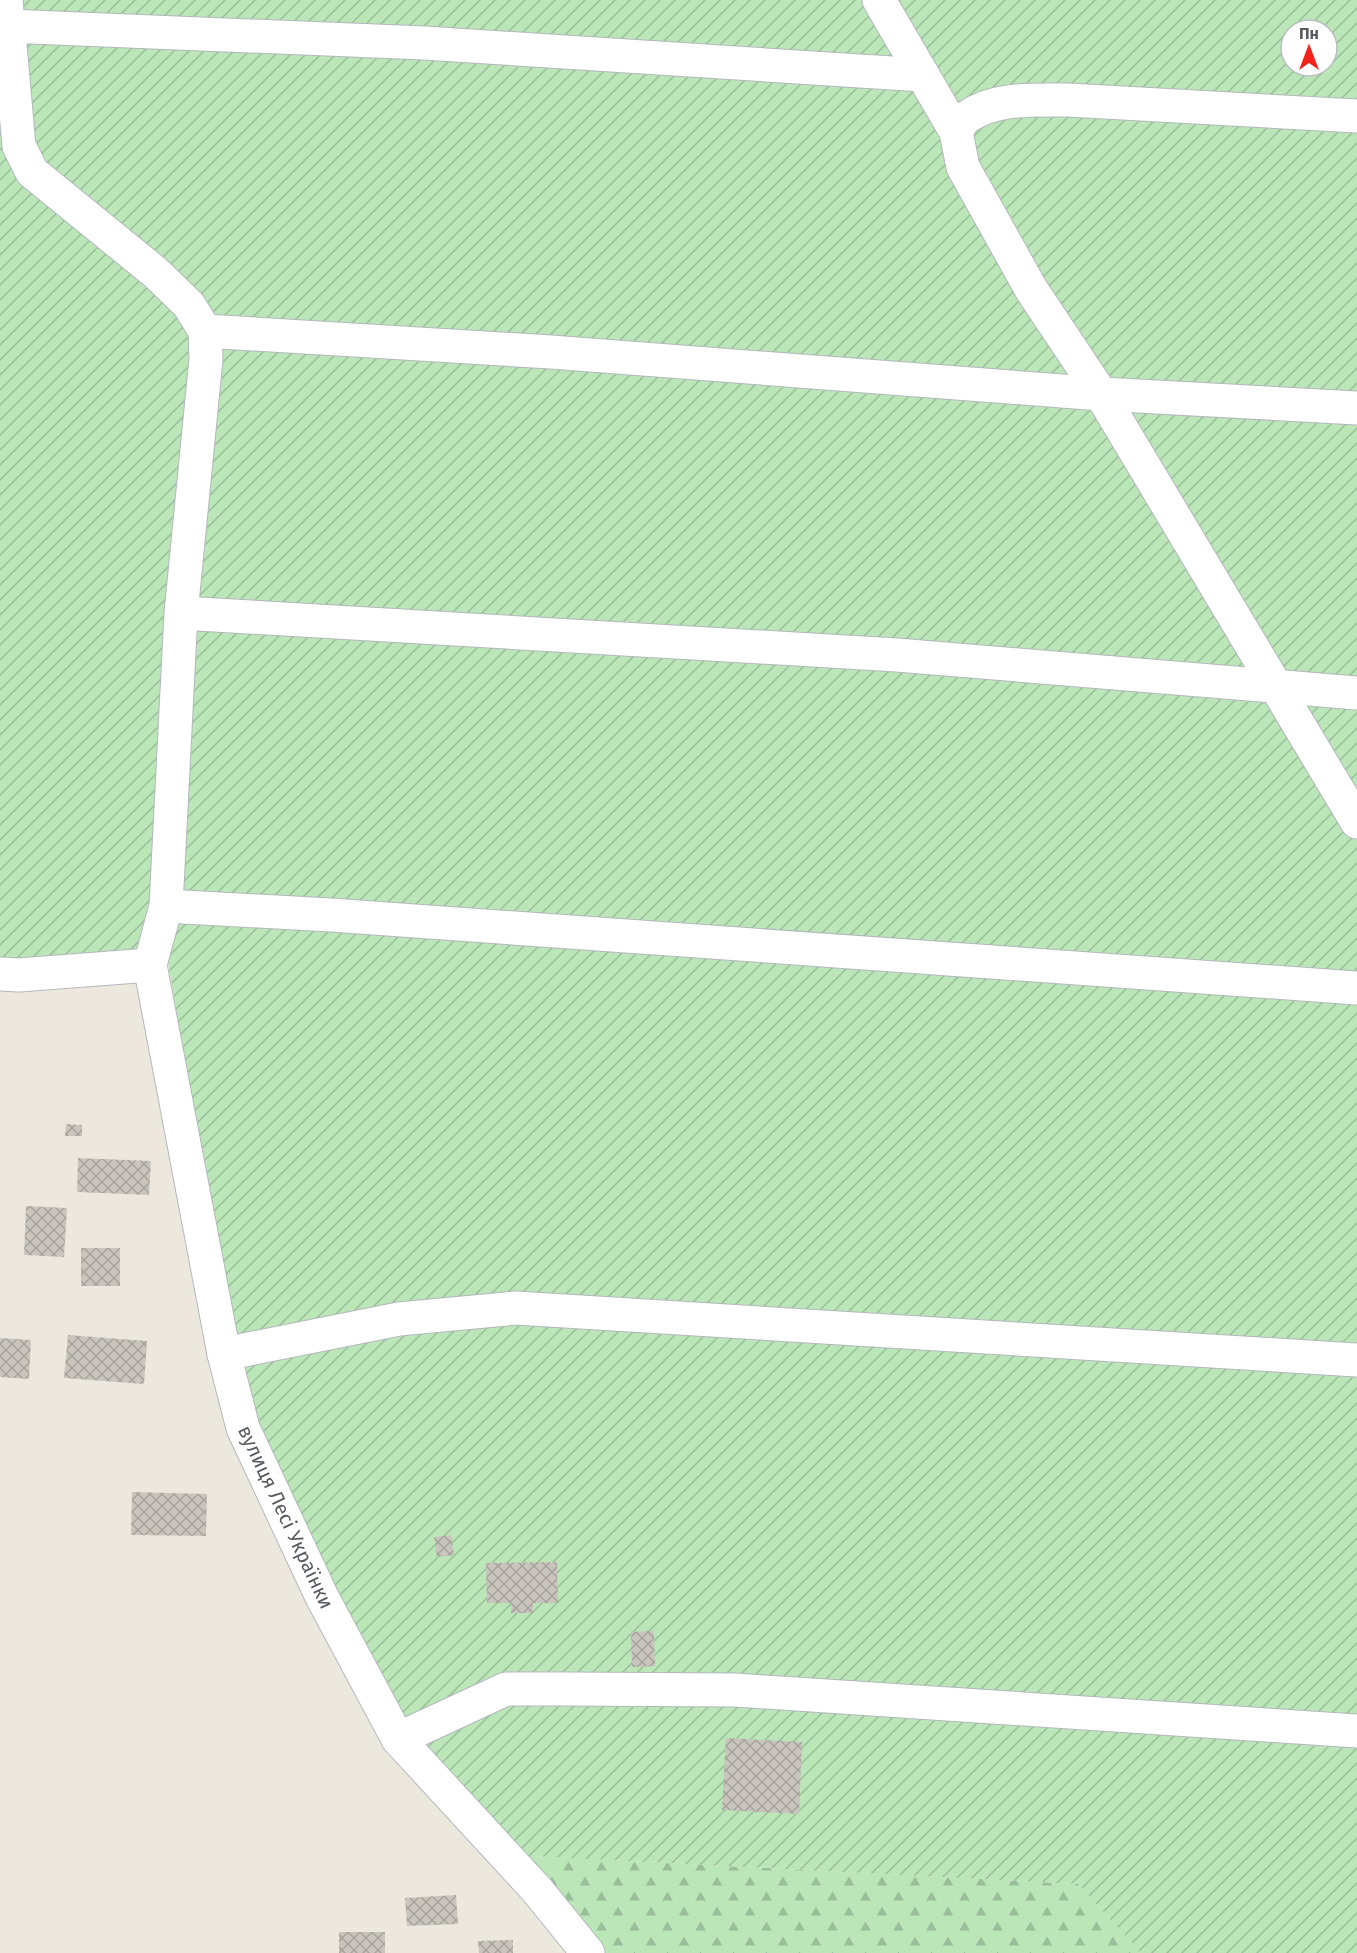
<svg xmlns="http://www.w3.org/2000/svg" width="1357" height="1953" font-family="'Fira Sans',sans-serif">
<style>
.forest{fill:url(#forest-firs)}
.garden{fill:url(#garden-furrows);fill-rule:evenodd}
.building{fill:url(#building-cross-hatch)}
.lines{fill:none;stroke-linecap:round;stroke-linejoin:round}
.minor-casing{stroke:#b4b8bd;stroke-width:35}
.tertiary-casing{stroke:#b4b8bd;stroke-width:35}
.minor{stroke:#fff;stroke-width:33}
.tertiary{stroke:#fff;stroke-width:33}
.labels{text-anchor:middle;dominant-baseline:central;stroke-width:6;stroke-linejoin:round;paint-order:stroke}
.street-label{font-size:20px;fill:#575c61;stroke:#fff}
</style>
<defs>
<pattern id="forest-firs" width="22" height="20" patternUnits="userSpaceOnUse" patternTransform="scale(1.5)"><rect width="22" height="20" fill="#bae6b8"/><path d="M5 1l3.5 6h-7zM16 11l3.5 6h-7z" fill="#9abe99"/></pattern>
<pattern id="garden-furrows" width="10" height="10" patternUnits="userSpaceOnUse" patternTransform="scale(1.5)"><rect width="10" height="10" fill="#bae6b8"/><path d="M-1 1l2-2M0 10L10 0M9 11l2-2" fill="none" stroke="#9abe99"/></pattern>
<pattern id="building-cross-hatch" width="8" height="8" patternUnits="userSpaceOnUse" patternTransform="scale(1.5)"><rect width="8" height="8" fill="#c9c5bd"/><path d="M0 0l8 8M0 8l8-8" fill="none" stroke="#a6a39d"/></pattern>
</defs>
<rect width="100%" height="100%" fill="#ece8de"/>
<!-- forest -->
<path class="forest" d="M511 1855 1078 1884 1141 1953H591Z"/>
<!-- garden -->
<path class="garden" d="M0 0H1357V1953H1141L1078 1884 511 1855 379 1683 243 1401 165 944 0 972ZM1291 30H1327V66H1291Z"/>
<!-- building -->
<path class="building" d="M66 1124 82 1125V1136H65Z
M78 1158 151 1161 149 1195 77 1192Z
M26 1206 67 1208 64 1257 24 1255Z
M81 1248H120V1286H81Z
M68 1335 147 1341 144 1384 64 1378Z
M0 1338 31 1340 29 1379 0 1377Z
M132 1492 207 1494 206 1536 131 1535Z
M451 1535 454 1555 437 1557 434 1537Z
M557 1562 558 1603H533V1613H511V1603H487L486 1563Z
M654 1631 655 1666 632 1667 631 1632Z
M726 1738 802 1742 799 1814 722 1810Z
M456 1895 458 1924 407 1926 405 1898Z
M339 1932H385V1953H339Z
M513 1940V1953H479L478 1941Z"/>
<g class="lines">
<defs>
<path id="minor" d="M879 0 956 132
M7 26 424 43 923 75
M1357 116 1068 100C1035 100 996 97 967 117 962 120 959 127 956 132L963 167 1031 289 1101 394 1357 822
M205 331 551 352 1101 394 1357 408
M181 613 897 655 1357 693
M166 906 331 915 1357 988
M0 974 19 975 150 965 166 906 181 613 206 359 205 331 189 305 156 273 32 172 19 146 6 0
M224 1354 399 1319 516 1308 1357 1360
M398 1739 506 1689H566L735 1690 1357 1731"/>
<path id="tertiary" d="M150 965 224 1354 243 1428 322 1597 398 1739 537 1890 588 1953"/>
</defs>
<!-- minor casing -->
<use href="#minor" class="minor-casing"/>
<!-- tertiary casing -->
<use href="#tertiary" class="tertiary-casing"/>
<!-- minor -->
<use href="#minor" class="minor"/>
<!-- tertiary -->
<use href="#tertiary" class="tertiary"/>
</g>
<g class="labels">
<!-- street labels -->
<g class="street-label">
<text transform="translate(286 1517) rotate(65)">вулиця Лесі Українки</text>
</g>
</g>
<!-- north arrow -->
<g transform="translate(1309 48)"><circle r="28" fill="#ffffff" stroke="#bcbec0" stroke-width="1.5"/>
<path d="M0-4.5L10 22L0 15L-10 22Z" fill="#f4241d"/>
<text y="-9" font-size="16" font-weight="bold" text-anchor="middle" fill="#575c61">Пн</text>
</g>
</svg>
